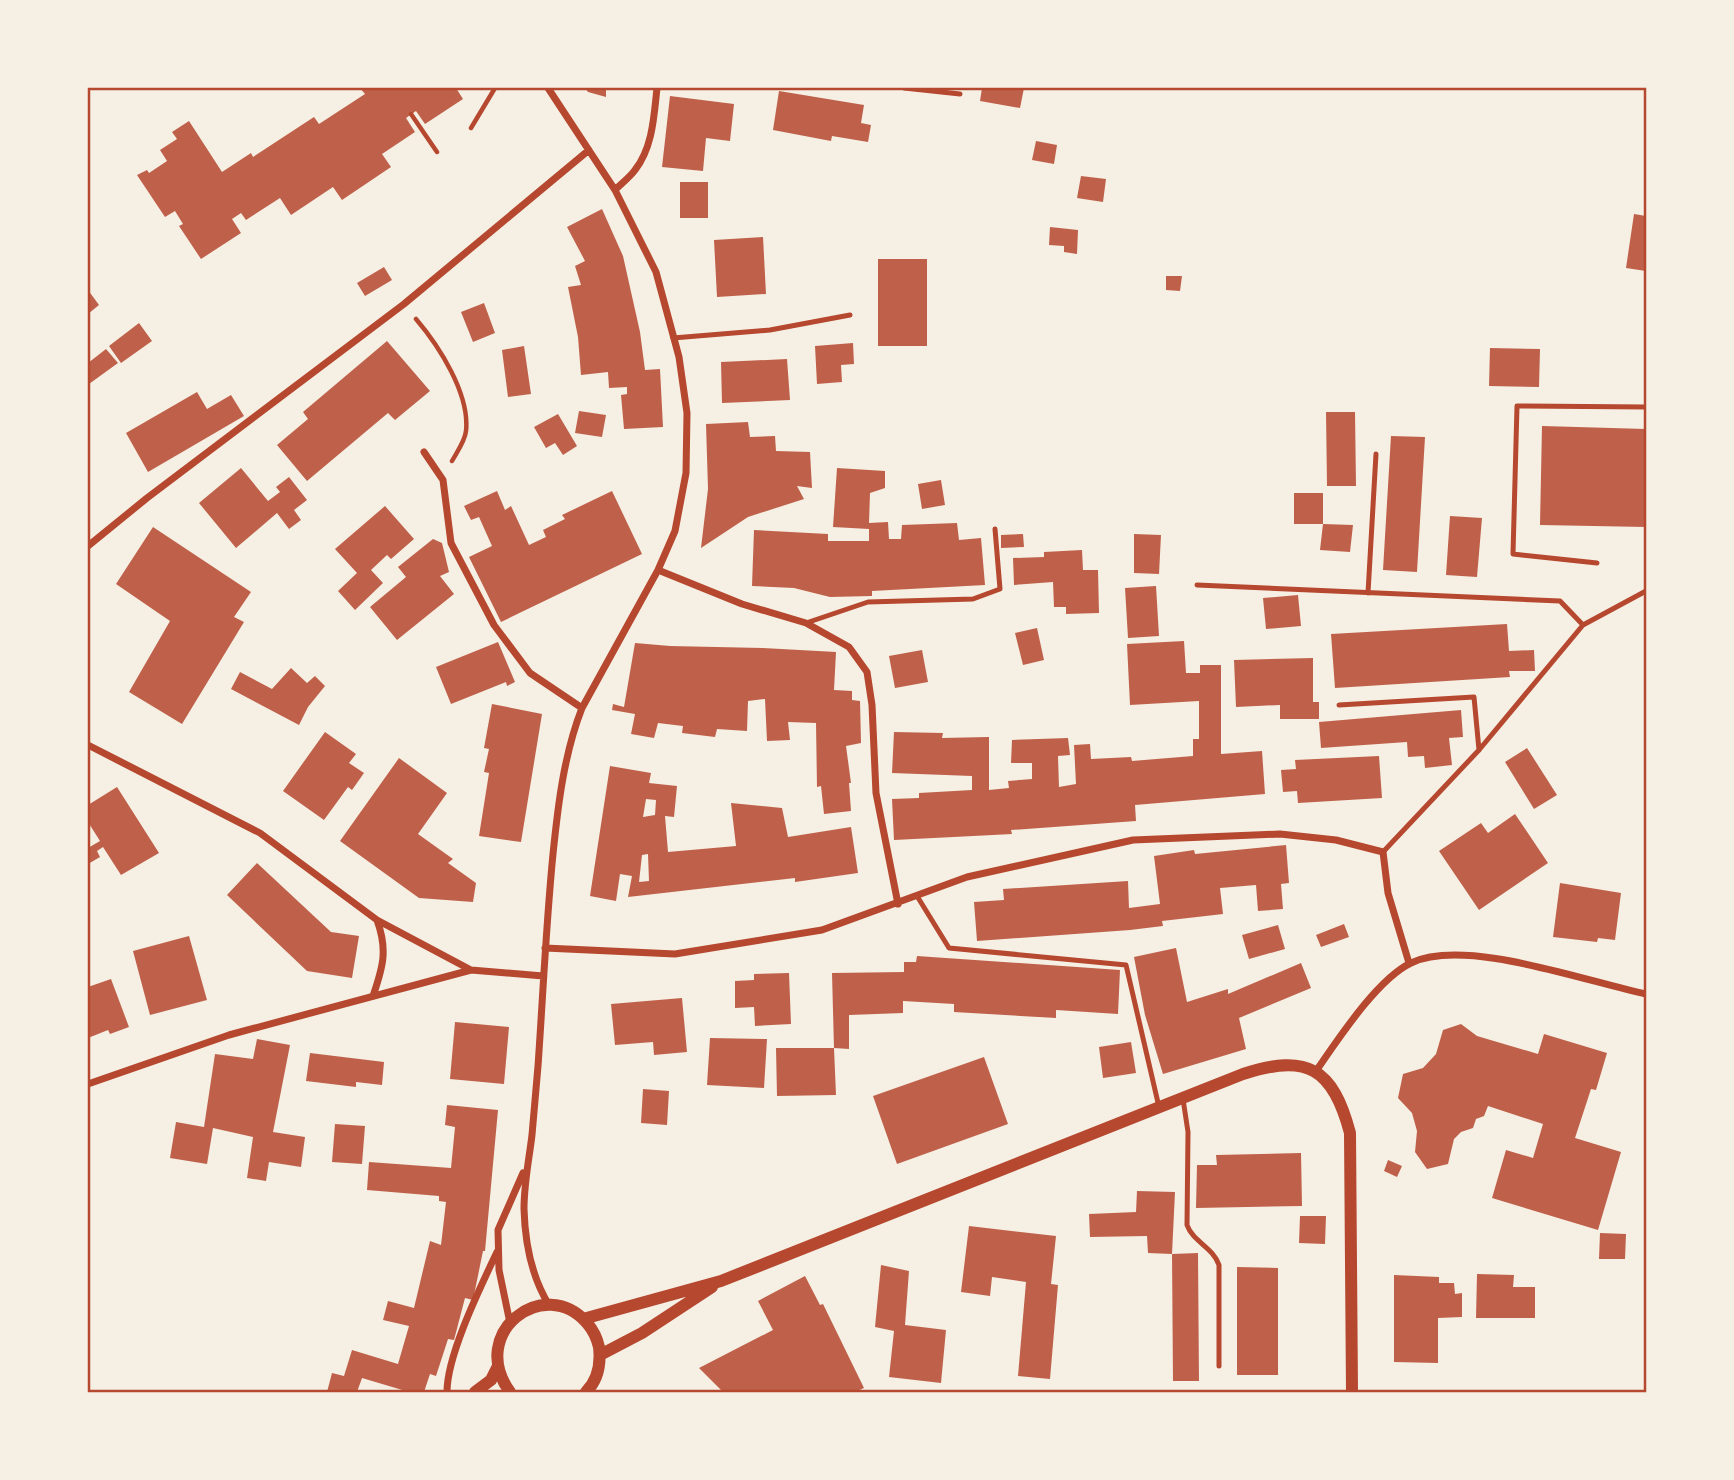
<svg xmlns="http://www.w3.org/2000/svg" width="1734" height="1480" font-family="Spectral,serif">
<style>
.building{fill:#bf614a;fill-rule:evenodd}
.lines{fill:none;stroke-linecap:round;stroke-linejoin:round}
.path{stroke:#b5482f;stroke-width:4.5}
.service{stroke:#b5482f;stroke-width:5}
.minor{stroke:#b5482f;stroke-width:7}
.tertiary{stroke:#b5482f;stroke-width:12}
.neatline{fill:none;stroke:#b5482f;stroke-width:2.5}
</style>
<rect width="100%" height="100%" fill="#f6efe4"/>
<!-- building -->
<path class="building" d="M360 88H456L463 99 425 124 416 111 406 118 415 132 382 154 391 167 342 200 333 187 291 215 280 198 246 220 241 213 232 219 241 233 201 259 179 226 183 224 175 211 165 217 137 175 147 170 149 173 167 161 160 150 177 139 172 132 189 121 222 172 251 153 253 157 314 117 319 124 365 94Z
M585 88H606V97L588 92Z
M982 88H1024L1020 108 980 101Z
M779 91 864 105 861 123 871 125 868 142 832 136 831 141 773 130Z
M670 96 734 104 730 141 706 138 703 171 662 167Z
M1036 141 1057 145 1054 164 1032 160Z
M1081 176 1106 179 1103 202 1077 198Z
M680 182H708V218H680Z
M602 209 623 256 640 332 645 370 660 369 663 427 624 429 621 395 627 394V387L609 388 608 372 581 375 578 337 568 287 581 285 575 266 585 261 567 227Z
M1634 214 1646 216V271L1626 268Z
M1050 227 1078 230 1077 254 1064 252V246L1049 245Z
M763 237 766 294 717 297 714 240Z
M878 259H927V346H878Z
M384 267 392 280 365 296 357 283Z
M1166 276H1182L1180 291 1166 290Z
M88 290 99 305 88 314Z
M484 303 495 333 473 342 461 312Z
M139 323 152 341 121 363 109 346Z
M387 341 430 391 395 420 388 413 307 481 277 445 308 419 303 412Z
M853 343 854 364 841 365 842 382 817 384 815 346Z
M524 346 531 394 508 397 502 350Z
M1490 348 1540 349 1539 387 1489 386Z
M106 349 118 363 89 384 88 363Z
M787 359 790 400 722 403 721 362Z
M197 392 207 409 231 395 244 416 148 472 126 433Z
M579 411 606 415 602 437 575 433Z
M1326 412H1355L1356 486H1327Z
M558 414 577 446 563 455 555 443 546 448 534 427Z
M748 422 750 437 775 436 776 451 810 452 812 488 797 486 804 499 748 517 701 548 708 489 706 424Z
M1542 426 1646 429V527L1540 525Z
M1391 436 1425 437 1417 572 1383 570Z
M241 468 268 501 280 492 276 487 289 477 307 500 294 510 301 520 289 529 277 513 236 548 199 503Z
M837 468 885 471V488L870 493 869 523 888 522 889 539H901L902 525 957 523 959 540 981 538 985 585 872 591V596L830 597 794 588 752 586 754 530 828 534V541H869V529L833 527Z
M941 480 945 505 922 509 918 484Z
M497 491 505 510 511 506 529 545 546 537 543 530 565 519 562 515 612 491 642 554 501 622 469 557 492 546 479 517 471 520 464 506Z
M1294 493H1323V524L1353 525 1350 552 1320 550 1323 524H1294Z
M385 506 414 539 391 559 387 555 371 570 383 583 355 610 338 591 357 573 335 549Z
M1450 516 1482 518 1477 577 1446 575Z
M153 527 251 592 234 617 244 622 182 724 129 692 170 621 116 584Z
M1023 534 1024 547 1001 548V535Z
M1134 534 1161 535 1159 574 1134 573Z
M433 539 442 543 449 572 440 576 454 594 397 640 370 607 406 577 398 567Z
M1082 550 1083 570H1098L1099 613 1066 614V607H1054L1053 582 1014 585 1013 558 1044 557V552Z
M1156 586 1159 636 1128 638 1125 588Z
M1298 595 1301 626 1266 629 1263 598Z
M1507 624 1509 651 1534 650 1535 671H1509L1510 677 1335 688 1331 634Z
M1037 628 1044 660 1023 665 1015 633Z
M1184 641 1186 673H1200V665H1221V754L1262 751 1265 794 1135 805 1136 821 1011 830 1012 834 993 835 894 840 892 799 919 798V793L972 790V776L892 773 894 732 943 733 942 738 989 737V790L1009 788 1008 781 1032 779V763H1011L1012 740 1068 738 1070 755 1058 756 1059 787 1076 784 1074 745 1090 744 1091 759 1131 757 1132 761 1193 756V739H1199V701L1130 705 1127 644Z
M498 642 515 682 507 686 506 682 451 704 436 667Z
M635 643 670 646 763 648 836 652 834 690 852 691V700L860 701 861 743 846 746 851 783H849L851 811 824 814 821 786 817 787 816 723 788 722 790 740 767 741 765 699 748 701 747 731 717 729 715 737 682 733 683 726 658 723 654 738 631 734 635 714 612 710 613 704 624 707Z
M922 650 928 682 895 688 889 656Z
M1313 658V702H1319V719H1280V705L1236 707 1234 660Z
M291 668 307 683 315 676 325 686 308 707 299 725 231 689 240 672 272 689Z
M492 704 542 714 521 842 479 836 489 773 484 772 489 749 484 748Z
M1461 710 1463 737 1449 738 1452 765 1425 768 1424 756 1408 757 1407 742 1321 748 1319 722Z
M325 732 356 754 349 763 364 773 352 790 348 787 324 820 283 791Z
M1527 748 1557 795 1534 809 1505 762Z
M1379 756 1382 798 1298 803 1297 791 1283 792 1281 770 1296 769 1295 760Z
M399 758 447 793 418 834 453 859 448 863 476 883 473 902 419 898 340 841Z
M610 766 651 773 649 783 677 786 674 817 665 816 668 852 736 846 731 803 782 808 788 837 851 827 858 873 795 882V878L628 897 632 876 620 874 616 901 590 896ZM646 799 656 800 655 815 643 817ZM648 854 649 881 639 882 642 855Z
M117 787 159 853 121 875 103 847 97 851 100 857 88 864V848L100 841 88 822V805Z
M1515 814 1548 863 1479 910 1439 851 1481 823 1488 833Z
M1286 845 1289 883 1281 884 1283 909 1258 911 1256 885 1220 888 1223 914 1162 921 1163 926 1130 930 977 941 974 902 1004 900 1003 889 1128 881 1129 908 1160 904 1154 856 1194 850 1195 854Z
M257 863 331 932 359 936 352 978 307 971 227 895Z
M1560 883 1621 893 1615 940 1598 938 1597 942 1553 937Z
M1344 924 1349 937 1321 947 1316 935Z
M1278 925 1285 949 1249 959 1242 935Z
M189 936 207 1000 150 1015 133 951Z
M1176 948 1187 1002 1228 989V994L1301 963 1311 988 1239 1018 1246 1049 1163 1074 1145 1015 1134 957Z
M917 956 1120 970 1118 1014 1056 1010V1018L954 1012V1004L903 1001V1013L849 1015V1049L834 1048 832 973 904 972V962H916Z
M789 973 791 1024 755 1026 754 1007 735 1008V981L754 980V974Z
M111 979 129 1027 110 1034 108 1030 88 1038V987Z
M682 998 687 1052 654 1055 653 1042 615 1045 611 1004Z
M455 1022 509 1027 504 1084 450 1079Z
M1461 1024 1477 1036 1538 1054 1544 1034 1607 1053 1596 1090 1591 1089 1575 1138 1621 1152 1598 1230 1492 1198 1506 1150 1533 1158 1543 1124 1488 1106 1484 1116 1476 1119 1473 1128 1461 1132 1454 1139 1448 1164 1427 1169 1415 1152 1417 1131 1412 1113 1398 1098 1403 1074 1423 1068 1436 1054 1443 1030Z
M710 1038 767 1039 764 1088 707 1085Z
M257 1039 290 1045 273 1132 305 1137 301 1167 269 1162 266 1181 247 1178 253 1137 213 1128 207 1164 170 1158 176 1122 204 1127 215 1054 253 1059Z
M1131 1042 1136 1073 1103 1078 1099 1047Z
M776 1048H834L836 1095 777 1096Z
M310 1053 384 1062 382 1085 356 1082V1087L306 1081Z
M984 1057 1008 1124 897 1164 873 1096Z
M643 1089 669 1091 667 1125 641 1123Z
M447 1105 498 1110 485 1251H483L473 1300 465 1298 454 1340 448 1339 436 1376 430 1374 424 1392H409L362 1378 357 1392H327L332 1373 344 1376 352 1350 398 1364 409 1326 383 1320 388 1301 414 1308 430 1241 441 1245 446 1202 439 1201V1196L367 1190 369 1162 451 1168 455 1127 445 1125Z
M335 1124 365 1126 362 1164 332 1162Z
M1301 1153 1302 1206 1196 1208 1197 1165H1217L1216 1155Z
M1388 1160 1402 1166 1397 1177 1384 1171Z
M1137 1191 1175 1192 1172 1254 1148 1253 1147 1236 1090 1237 1089 1214 1136 1212Z
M1300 1216H1326L1325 1244 1299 1243Z
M969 1226 1056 1236 1051 1284 1058 1285 1050 1379 1018 1376 1026 1282 992 1277 990 1296 961 1292Z
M1600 1233 1626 1234 1625 1259H1599Z
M1198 1253 1199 1381H1173L1172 1254Z
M881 1265 909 1271 905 1325 946 1330 941 1383 889 1377 894 1331 875 1327Z
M1237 1267 1278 1268V1375H1237Z
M1477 1274 1514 1275 1513 1287H1535V1318H1476Z
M1394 1275 1439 1277V1283H1454L1455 1294 1462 1293V1317L1438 1318V1363L1394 1362Z
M805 1276 820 1305 823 1304 864 1388 855 1392H723L699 1368 773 1330 758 1301Z"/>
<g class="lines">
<!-- path -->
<path class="path" d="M411 114 437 152
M471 128 495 88
M416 319C439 346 470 394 466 431 465 441 457 452 452 461"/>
<!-- service -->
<path class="service" d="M904 88 960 94
M673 338 770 330 850 315
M1597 563 1513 554 1517 406 1646 407
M1197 585 1560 601 1583 625
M1368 593 1376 454
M806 623 868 602 973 599 1000 589 995 529
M1339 705 1474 697 1479 750
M1383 852 1479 750 1583 625 1646 591
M917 896 949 948 1126 965 1159 1107
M1183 1099 1188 1132 1187 1225C1193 1242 1213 1247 1219 1265V1366"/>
<!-- minor -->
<path class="minor" d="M548 88 615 190 656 272 679 357 687 413 686 473 675 531 658 570 582 708C564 754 558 805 553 854 546 925 543 995 538 1066 536 1089 534 1112 532 1135 529 1160 524 1183 524 1209 525 1243 531 1276 549 1305
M615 190C621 184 630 177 635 170 653 147 654 115 657 88
M424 452 443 480 451 543 494 625 530 673 582 708
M88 546 147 498 404 304 589 150
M658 570 742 604 806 623 849 647 867 672 872 705 876 793 898 904
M88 745 260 833 377 920 471 970 543 976
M545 948 675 954 822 930 967 877 1133 840 1280 834 1336 840 1383 852 1388 893 1409 963
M373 996C383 967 388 950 377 920
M1316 1071C1337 1041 1377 979 1411 963 1465 937 1587 982 1646 994
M88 1084 229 1035 471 970
M510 1323 499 1270 498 1230 523 1173
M447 1392C447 1355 480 1288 497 1252"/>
<!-- tertiary -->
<path class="tertiary" d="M583 1319 721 1281 1243 1074C1307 1053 1333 1068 1350 1133L1352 1392
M600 1355 642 1333 712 1287
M475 1392 491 1380 497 1368
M510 1392C467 1333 544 1274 587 1323 593 1330 597 1338 599 1347 601 1364 598 1380 586 1392"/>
</g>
<!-- border -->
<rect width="1734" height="1480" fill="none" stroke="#f6efe4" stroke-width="178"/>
<rect x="89" y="89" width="1556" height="1302" class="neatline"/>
</svg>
